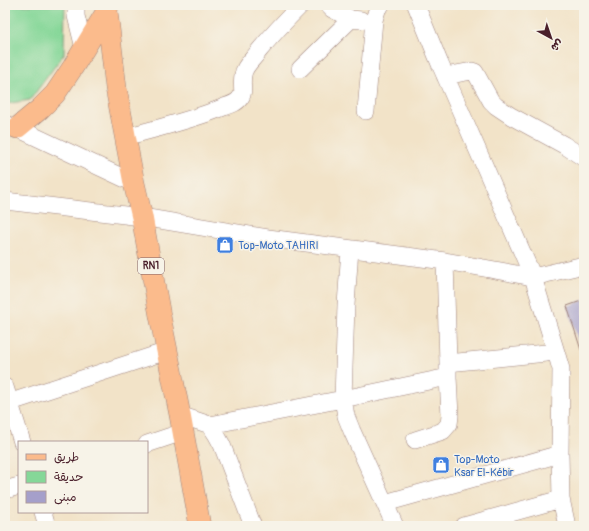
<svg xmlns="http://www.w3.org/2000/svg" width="589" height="531" font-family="Pangolin,'Playpen Sans Arabic',sans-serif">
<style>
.green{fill:#85d798;stroke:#687b62}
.building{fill:#a59fca}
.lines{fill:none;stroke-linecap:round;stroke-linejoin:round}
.minor-casing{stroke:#9e817a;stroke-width:18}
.major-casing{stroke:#9e817a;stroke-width:22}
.minor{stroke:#fff;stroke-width:17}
.major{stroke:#fbbb8c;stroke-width:21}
.labels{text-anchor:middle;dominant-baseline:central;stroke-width:3;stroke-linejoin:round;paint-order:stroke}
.shield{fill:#f7f3e8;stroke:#7e5f64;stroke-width:1}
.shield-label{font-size:10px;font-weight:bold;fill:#4a1f2b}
.shop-label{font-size:11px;fill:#366cbe;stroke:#f7f3e8;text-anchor:start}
</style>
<rect width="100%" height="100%" fill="#f7f3e8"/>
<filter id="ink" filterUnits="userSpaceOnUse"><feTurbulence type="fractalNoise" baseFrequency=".025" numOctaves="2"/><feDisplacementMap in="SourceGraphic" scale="8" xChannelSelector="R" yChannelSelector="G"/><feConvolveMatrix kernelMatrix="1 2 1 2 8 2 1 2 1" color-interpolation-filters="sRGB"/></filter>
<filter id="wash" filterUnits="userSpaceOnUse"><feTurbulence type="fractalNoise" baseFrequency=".012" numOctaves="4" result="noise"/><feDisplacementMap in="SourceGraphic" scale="16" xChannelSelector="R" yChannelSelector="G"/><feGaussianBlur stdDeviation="0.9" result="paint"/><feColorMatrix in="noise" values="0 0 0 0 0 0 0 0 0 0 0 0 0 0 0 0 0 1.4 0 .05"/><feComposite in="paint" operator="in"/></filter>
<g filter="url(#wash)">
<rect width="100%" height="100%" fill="#f2e3c8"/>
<!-- green -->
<path class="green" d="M5 5H65L64 54 30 100 5 104Z"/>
<g id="blocks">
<!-- building -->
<path class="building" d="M584 300V350H581L567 306Z"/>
</g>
</g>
<g filter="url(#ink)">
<use href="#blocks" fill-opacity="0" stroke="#9e817a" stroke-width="1"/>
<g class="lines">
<defs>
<path id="minor" d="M76 5V16L84 48
M328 5 332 9 351 19 361 20
M416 5 440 64 533 277 556 352 561 369 560 454 561 499 567 526
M300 69 351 19
M445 76 472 71 475 72 491 101 496 106 511 116 564 145 584 158
M366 111 374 20 378 7 381 5
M5 124 17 128 134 183
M125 137C158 128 193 120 224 107 230 105 237 103 240 98 246 92 239 80 245 69 248 63 254 58 258 52 271 36 286 20 301 5
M5 201 142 217 268 238 445 261 533 277 584 265
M350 249 346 305 343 399 346 416 352 431 395 526
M448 363 556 352
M5 387 22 442
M5 404 167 351
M180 415 210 425 216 434 222 445 253 526
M210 425 343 399 448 377
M415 440 443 431 449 424 450 416 448 377V363L445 261
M147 444 183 432
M5 490 19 486
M385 503 560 454
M43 512 47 526
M464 526 561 499"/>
<path id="major" d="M108 5 107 11 116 88 134 183 142 217 160 316 180 415 200 526
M17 128 40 109 55 94 73 67 107 11"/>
</defs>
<!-- minor casing -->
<use href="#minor" class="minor-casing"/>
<!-- major casing -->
<use href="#major" class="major-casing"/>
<!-- minor -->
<use href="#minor" class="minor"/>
<!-- major -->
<use href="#major" class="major"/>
</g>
</g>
<!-- icons -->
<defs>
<symbol id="shop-square" viewBox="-11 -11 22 22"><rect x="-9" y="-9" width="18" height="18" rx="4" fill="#3f7fe0" stroke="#f7f3e8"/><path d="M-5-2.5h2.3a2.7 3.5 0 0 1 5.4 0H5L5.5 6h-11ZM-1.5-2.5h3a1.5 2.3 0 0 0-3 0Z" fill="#fff"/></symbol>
</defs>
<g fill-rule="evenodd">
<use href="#shop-square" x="215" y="235" width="20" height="20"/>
<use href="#shop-square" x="431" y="455" width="20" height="20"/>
</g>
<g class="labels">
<!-- shield labels -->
<rect class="shield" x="138" y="258" width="26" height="16" rx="3"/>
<g class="shield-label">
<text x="151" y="266">RN1</text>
</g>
<!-- shop labels -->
<g class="shop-label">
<text x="238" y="245">Top-Moto TAHIRI</text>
<text x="454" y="459">Top-Moto<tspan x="454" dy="13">Ksar El-Kébir</tspan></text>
</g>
</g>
<!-- margin -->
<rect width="589" height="531" fill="none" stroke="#f7f3e8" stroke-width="20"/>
<!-- legend -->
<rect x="18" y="441" width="130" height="72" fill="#f7f3e8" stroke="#b29e9c"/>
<rect x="26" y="454" width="20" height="6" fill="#fbbb8c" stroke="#b29e9c"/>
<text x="54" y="461" font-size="12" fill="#4a1f2b">طريق</text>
<rect x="26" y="471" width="20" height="12" fill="#85d798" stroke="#b29e9c"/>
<text x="54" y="481" font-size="12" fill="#4a1f2b">حديقة</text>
<rect x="26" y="491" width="20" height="12" fill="#a59fca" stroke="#b29e9c"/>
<text x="54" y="501" font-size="12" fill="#4a1f2b">مبنى</text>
<!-- north arrow -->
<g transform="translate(551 38) rotate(140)" stroke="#f7f3e8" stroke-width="3" paint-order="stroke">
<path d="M0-3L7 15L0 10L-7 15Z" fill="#4a1f2b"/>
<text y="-6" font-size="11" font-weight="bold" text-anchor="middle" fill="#4a1f2b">ش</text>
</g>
</svg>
